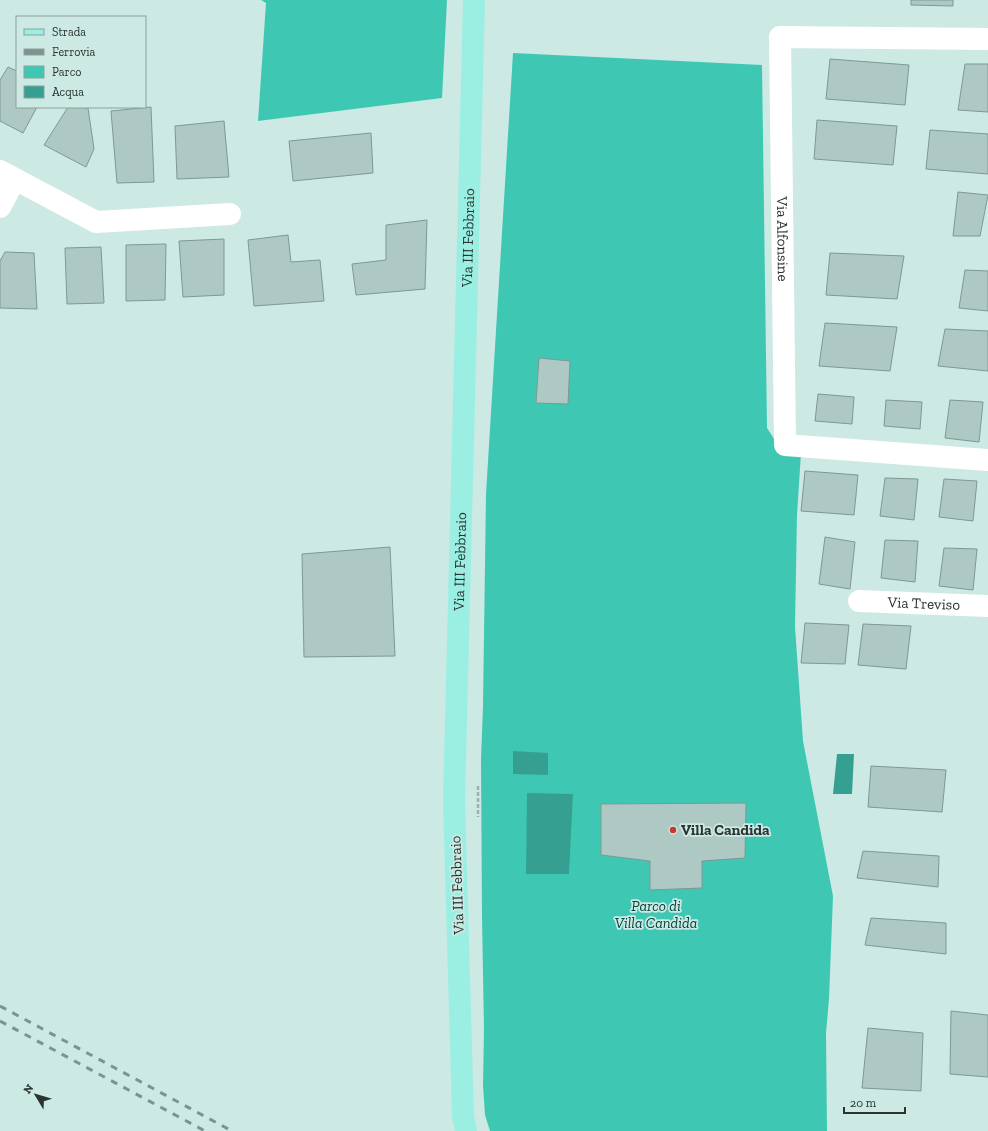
<svg xmlns="http://www.w3.org/2000/svg" width="988" height="1131" font-family="'Zilla Slab',serif">
<style>
.green{fill:#3ec8b4}
.water{fill:#35a091}
.building{fill:#aec9c3;stroke:#7e9893}
.lines{fill:none;stroke-linecap:round;stroke-linejoin:round}
.path{stroke:#9ab1ad;stroke-width:2.5;stroke-dasharray:4 2;stroke-linecap:butt}
.minor{stroke:#fff;stroke-width:22}
.major{stroke:#9aefe2;stroke-width:22}
.rail{stroke:#7e928e;stroke-width:3;stroke-dasharray:7 7;stroke-linecap:butt}
.poi-dot{fill:#c73b26;stroke:#cde9e4;stroke-width:1.5}
.labels{text-anchor:middle;dominant-baseline:central;stroke-width:3.5;stroke-linejoin:round;paint-order:stroke}
.street-label{font-size:15px;fill:#293431;stroke:#cde9e4}
.poi-label{font-size:15px;font-weight:bold;fill:#293431;stroke:#cde9e4;text-anchor:start}
.park-label{font-size:15px;font-style:italic;fill:#00423a;stroke:#cde9e4}
</style>
<rect width="100%" height="100%" fill="#cde9e4"/>
<!-- green -->
<path class="green" d="M261 0H447L442 98 258 121 266 3Z
M513 53 762 65 767 428 780 448 801 453 797 515 795 627 803 741 833 896 829 999 826 1033 827 1131H490L485 1115 483 1085 484 1029 482 917 481 759 483 706 486 494Z"/>
<!-- water -->
<path class="water" d="M513 751 548 753V775L513 774Z
M837 754H854L852 794H833Z
M527 793 573 794 569 874H526Z"/>
<!-- building -->
<path class="building" d="M911 0H953V6L911 5Z
M830 59 909 65 905 105 826 99Z
M965 64H988V112L958 110Z
M8 67 17 71V107H37L23 133 0 121V80Z
M68 107 88 108 94 149 86 167 44 145Z
M151 107 154 182 117 183 111 111Z
M817 120 897 126 893 165 814 159Z
M224 121 229 177 177 179 175 126Z
M930 130 988 134V174L926 169Z
M371 133 373 173 293 181 289 141Z
M958 192 988 195 980 236H953Z
M427 220 425 289 356 295 352 264 386 260V225Z
M288 235 291 262 320 260 324 301 254 306 248 240Z
M224 239V295L183 297 179 241Z
M166 244 165 300 126 301V245Z
M101 247 104 303 67 304 65 248Z
M5 252 34 253 37 309 0 308V261Z
M830 253 904 256 897 299 826 295Z
M965 270 988 271V311L959 308Z
M825 323 897 327 890 371 819 366Z
M945 329 988 331V371L938 366Z
M539 358 570 361 568 404 536 403Z
M818 394 854 397 852 424 815 421Z
M886 400 922 402 920 429 884 426Z
M950 400 983 402 979 442 945 438Z
M805 471 858 475 854 515 801 511Z
M885 478 918 479 914 520 880 516Z
M944 479 977 481 973 521 939 517Z
M825 537 855 542 850 589 819 584Z
M885 540 918 541 915 582 881 578Z
M390 547 395 656 304 657 302 554Z
M944 548 977 549 973 590 939 586Z
M805 623 849 625 845 664 801 663Z
M863 624 911 626 906 669 858 665Z
M871 766 946 770 942 812 868 807Z
M746 803 745 858 702 861V888L650 890V861L601 855V804Z
M863 851 939 856 938 887 857 878Z
M871 918 946 923V954L865 945Z
M951 1011 988 1015V1077L950 1074Z
M868 1028 923 1033 921 1091 862 1088Z"/>
<g class="lines">
<!-- path -->
<path class="path" d="M478 786V817"/>
<!-- minor -->
<g class="minor">
<path id="s1" d="M988 39 780 37 785 445 988 460"/>
<path d="M0 171 96 222 230 214"/>
<path d="M0 207 15 179"/>
<path id="s2" d="M859 601 988 606"/>
</g>
<!-- major -->
<path class="major" id="s3" d="M466 1131 463 1117 454 800 474 0"/>
<!-- rail -->
<path class="rail" d="M0 1006 232 1131
M0 1021 205 1131"/>
</g>
<!-- markers -->
<circle class="poi-dot" cx="673" cy="830" r="4"/>
<g class="labels">
<!-- street labels -->
<g class="street-label">
<text stroke="none"><textPath href="#s3" startOffset="894">Via III Febbraio</textPath></text>
<text stroke="none"><textPath href="#s1" startOffset="410">Via Alfonsine</textPath></text>
<text stroke="none"><textPath href="#s3" startOffset="570">Via III Febbraio</textPath></text>
<text stroke="none"><textPath href="#s2" startOffset="65">Via Treviso</textPath></text>
<text transform="translate(457 885) rotate(-92)">Via III Febbraio</text>
</g>
<!-- poi labels -->
<g class="poi-label">
<text x="681" y="830">Villa Candida</text>
</g>
<!-- park labels -->
<g class="park-label">
<text x="656" y="906">Parco di<tspan x="656" dy="17">Villa Candida</tspan></text>
</g>
</g>
<!-- legend -->
<rect x="16" y="16" width="130" height="92" fill="#cde9e4" stroke="#8ba19c"/>
<rect x="24" y="29" width="20" height="6" fill="#9aefe2" stroke="#8ba19c"/>
<text x="52" y="36" font-size="12" fill="#293431">Strada</text>
<rect x="24" y="49" width="20" height="6" fill="#7e928e" stroke="#8ba19c"/>
<text x="52" y="56" font-size="12" fill="#293431">Ferrovia</text>
<rect x="24" y="66" width="20" height="12" fill="#3ec8b4" stroke="#8ba19c"/>
<text x="52" y="76" font-size="12" fill="#293431">Parco</text>
<rect x="24" y="86" width="20" height="12" fill="#35a091" stroke="#8ba19c"/>
<text x="52" y="96" font-size="12" fill="#293431">Acqua</text>
<!-- north arrow -->
<g transform="translate(36 1095) rotate(308)" stroke="#cde9e4" stroke-width="3" paint-order="stroke">
<path d="M0-3L7 15L0 10L-7 15Z" fill="#293431"/>
<text y="-6" font-size="11" font-weight="bold" text-anchor="middle" fill="#293431">N</text>
</g>
<!-- scale -->
<path d="M844 1107v6h61v-6" fill="none" stroke="#293431" stroke-width="2"/>
<text x="850" y="1107" font-size="12" fill="#293431" stroke="#cde9e4" stroke-width="3" paint-order="stroke">20 m</text>
</svg>
